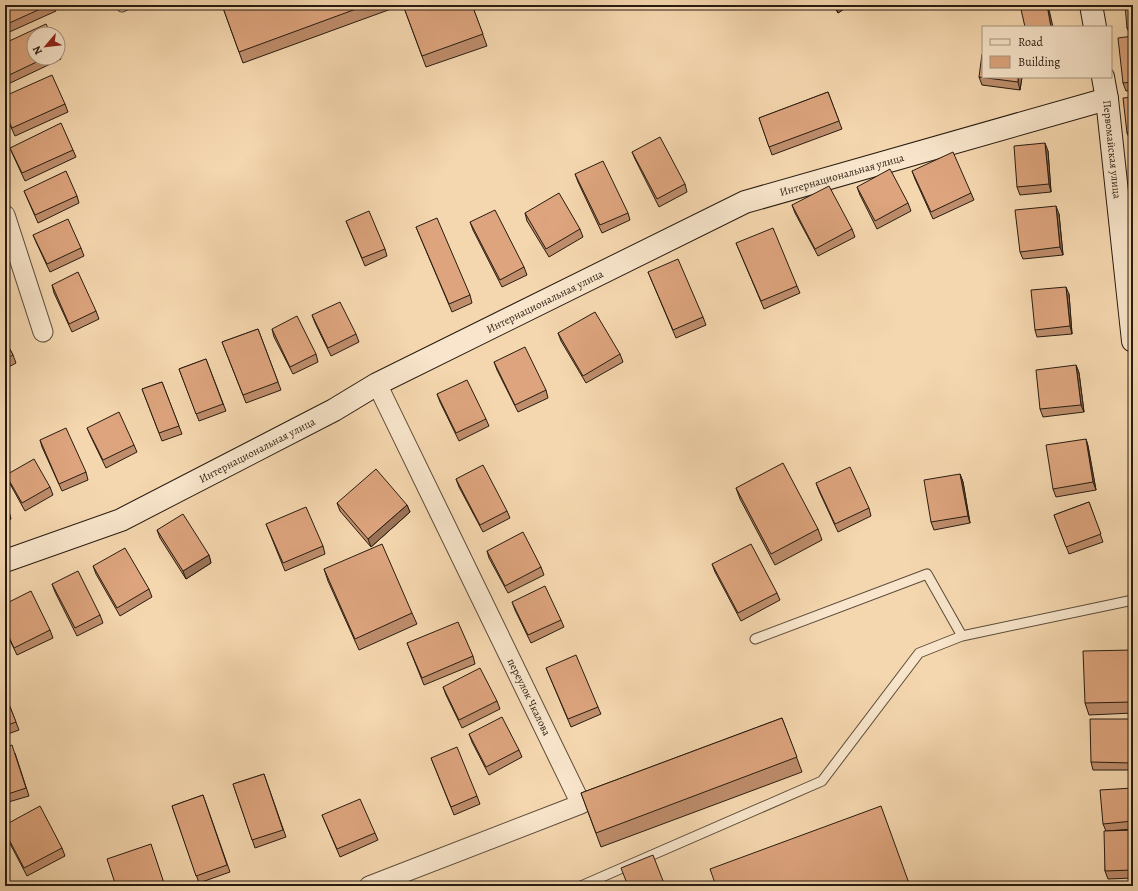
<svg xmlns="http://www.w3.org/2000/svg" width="1138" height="891" font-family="Alegreya,serif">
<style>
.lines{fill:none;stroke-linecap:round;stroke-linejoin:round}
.lane-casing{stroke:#5b4b38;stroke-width:11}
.street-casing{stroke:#5b4b38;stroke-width:21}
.secondary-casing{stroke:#281c10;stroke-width:24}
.lane{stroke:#f8e5cb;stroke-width:9}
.street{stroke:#f8e5cb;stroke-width:19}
.secondary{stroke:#f8e5cb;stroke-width:22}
.wall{fill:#be8d6c;stroke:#281c10}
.shaded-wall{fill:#9b7358;stroke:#281c10}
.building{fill:#dda47d;stroke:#281c10}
.labels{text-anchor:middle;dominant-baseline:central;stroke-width:4;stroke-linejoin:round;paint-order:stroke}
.street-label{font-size:11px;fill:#281c10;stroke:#f8e5cb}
</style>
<rect width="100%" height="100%" fill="#f5d7af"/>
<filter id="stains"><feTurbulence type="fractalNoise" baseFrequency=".005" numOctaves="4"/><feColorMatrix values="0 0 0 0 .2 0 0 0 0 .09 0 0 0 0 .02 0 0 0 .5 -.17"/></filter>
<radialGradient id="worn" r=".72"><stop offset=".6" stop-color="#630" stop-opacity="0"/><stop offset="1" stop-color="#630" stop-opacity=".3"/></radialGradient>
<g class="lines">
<defs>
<path id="lane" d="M122 5V7L126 5
M755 639 927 574 962 636
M581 886 822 781 919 653 962 636 1133 600"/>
<path id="street" d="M5 215 43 332
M369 886 581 804 377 384"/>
<g id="secondary">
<path d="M1091 5 1095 27"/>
<path id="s1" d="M1103 77 1107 99 1133 341"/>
<path id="s2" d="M5 561 121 520 334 410 377 384 745 202 1107 99"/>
</g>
</defs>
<!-- lane casing -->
<use href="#lane" class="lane-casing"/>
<!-- street casing -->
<use href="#street" class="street-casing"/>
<!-- secondary casing -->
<use href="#secondary" class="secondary-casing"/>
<!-- lane -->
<use href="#lane" class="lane"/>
<!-- street -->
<use href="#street" class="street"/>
<!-- secondary -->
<use href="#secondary" class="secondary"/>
</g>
<!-- wall -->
<path class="wall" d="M5 5H53L56 11 5 34Z
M222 5H402L243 63Z
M403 5H472L487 46 426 67Z
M833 5H850L838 13Z
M1133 5V35H1130L1127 28Z
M1133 36V90L1126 91 1123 83Z
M5 43 34 58H58V50L61 59 6 85 5 83Z
M979 77H1022L1020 90 982 85Z
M828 92 842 129 772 155 759 118Z
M5 96 65 104 68 112 15 136 5 114Z
M1133 97V140H1130L1127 133Z
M10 148 73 150 76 157 25 181 13 155Z
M1048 151 1051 192 1020 195 1017 187Z
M632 152 685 184 687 192 659 207 635 159Z
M912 171 971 193 974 200 933 219 915 179Z
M575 174 628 213 630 220 602 233 578 182Z
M857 187 908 203 911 211 877 229 860 195Z
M24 191 77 196 79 203 38 223Z
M792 205 852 229 855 237 818 256 795 213Z
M525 213 580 229 583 237 549 257 527 221Z
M1059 214 1063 255 1023 259 1020 252Z
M346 221 385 249 387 256 365 266Z
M470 222 524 267 527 275 502 287 473 230Z
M416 227 470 295 472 303 452 312Z
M33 235 81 248 84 256 50 272 36 242Z
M736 243 797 286 800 293 764 309Z
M648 272 703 317 706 325 676 338Z
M52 285 96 311 99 319 72 332 54 293Z
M1069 294 1072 334 1037 337 1035 330Z
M312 315 356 334 359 342 331 356 315 323Z
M258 329 281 390 246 403 222 342Z
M272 329 316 354 318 362 293 374 274 337Z
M558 333 620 354 623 362 586 383 561 341Z
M5 340 13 355 16 363 5 369Z
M206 359 226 411 199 421 179 369Z
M494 362 546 390 548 398 518 412 497 370Z
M1076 365 1079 373 1084 412 1043 417 1040 409Z
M162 382 182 434 162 441 142 389Z
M437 394 486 419 489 426 459 441 440 402Z
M87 428 134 445 137 452 106 468 90 435Z
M1086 439 1088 446 1096 490 1056 497 1053 489Z
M40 440 86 472 88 480 62 491 42 447Z
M960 474 963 482 970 523 934 530 931 522Z
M6 475 50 487 53 495 25 511 9 482Z
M456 479 507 511 510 518 483 532 459 487Z
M816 483 869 508 871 516 838 532 819 491Z
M736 488 818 529 822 540 775 565 740 499Z
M1089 502 1103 542 1069 554 1054 515Z
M337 503 407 505 410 512 371 547 340 511Z
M5 504 9 511 11 519 5 522Z
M266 524 323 546 325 554 285 571Z
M157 530 209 555 211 563 186 579 160 538Z
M487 551 541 567 544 575 508 593 489 558Z
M712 564 777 593 780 600 741 621 715 572Z
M93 566 149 589 152 597 120 616 96 574Z
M324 569 412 613 417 624 359 650 328 581Z
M52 584 100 615 103 623 77 636 55 592Z
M512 602 561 620 564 627 531 643 515 610Z
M5 604 50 630 53 638 17 655 5 630Z
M407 643 473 656 475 664 424 685Z
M1133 650V713L1089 715 1085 703Z
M546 668 598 707 601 714 571 727Z
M443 687 497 701 500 709 462 728 446 695Z
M5 694 19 730 5 735Z
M782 718 802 772 601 847 581 793Z
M1132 719 1133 723V770H1093L1091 762Z
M469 734 519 750 522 757 489 775 472 742Z
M5 748 15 753 29 796 5 803Z
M431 758 477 796 480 804 454 815Z
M264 774 286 837 255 848 233 784Z
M1133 788V829L1107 831 1133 830V878L1108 879 1105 871 1106 831 1103 824Z
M203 795 230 872 199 883 172 806Z
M322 815 375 833 378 840 340 857Z
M5 825 62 848 65 856 27 876 5 834Z"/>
<!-- shaded-wall -->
<path class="shaded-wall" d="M835 5H850L838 13Z
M1047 5H1048L1053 27H1051Z
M1018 77H1022L1020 90 1018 82Z
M1045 143 1048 151 1051 192 1049 184Z
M1056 206 1059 214 1063 255 1060 247Z
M1066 287 1069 294 1072 334 1070 326Z
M1076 365 1079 373 1084 412 1081 405Z
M1086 439 1088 446 1096 490 1093 482Z
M960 474 963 482 970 523 968 516Z
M407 505 410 512 371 547 368 539Z
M209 555 211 563 186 579 183 571Z
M1132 719 1133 723V765L1132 763Z"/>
<!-- building -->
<path class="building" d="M5 5H49L5 25Z
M222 5H367L239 52Z
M403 5H472L483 34 422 56Z
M1020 5H1047L1051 27H1025Z
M1125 5H1133V27L1127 28Z
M46 24 51 34H34V58H45L5 77V43Z
M1133 36V82L1123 83 1118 38Z
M982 54H983V77H1018V82L979 77Z
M52 75 65 104 12 128 5 113V96Z
M828 92 839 121 769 147 759 118Z
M1133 97V132L1127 133 1123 98Z
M61 123 73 150 22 173 10 148Z
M660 137 685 184 657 199 632 152Z
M1045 143 1049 184 1017 187 1014 146Z
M953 152 971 193 931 212 912 171Z
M603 161 628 213 600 225 575 174Z
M890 169 908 203 875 221 857 187Z
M66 171 77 196 35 215 24 191Z
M829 186 852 229 815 249 792 205Z
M559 193 580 229 546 249 525 213Z
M1056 206 1060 247 1020 252 1015 210Z
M495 210 524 267 500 280 470 222Z
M369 211 385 249 362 258 346 221Z
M437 218 470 295 449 304 416 227Z
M68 219 81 248 47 264 33 235Z
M773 228 797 286 761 301 736 243Z
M678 259 703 317 673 330 648 272Z
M78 272 96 311 69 324 52 285Z
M1066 287 1070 326 1035 330 1031 290Z
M340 302 356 334 328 348 312 315Z
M595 312 620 354 583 376 558 333Z
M297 316 316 354 290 367 272 329Z
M258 329 278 382 243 395 222 342Z
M5 340 13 355 5 359Z
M525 347 546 390 515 405 494 362Z
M206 359 223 404 196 414 179 369Z
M1076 365 1081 405 1040 409 1036 370Z
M467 380 486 419 456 433 437 394Z
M162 382 179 426 159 433 142 389Z
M119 412 134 445 103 460 87 428Z
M66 428 86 472 59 484 40 440Z
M1086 439 1093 482 1053 489 1046 445Z
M34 459 50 487 22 503 6 475Z
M783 463 818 529 771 554 736 488Z
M483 465 507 511 480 525 456 479Z
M850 467 869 508 835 524 816 483Z
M376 469 407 505 368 539 337 503Z
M960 474 968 516 931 522 924 480Z
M1089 502 1101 534 1066 547 1054 515Z
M5 504 9 511 5 513Z
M306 507 323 546 283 563 266 524Z
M183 514 209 555 183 571 157 530Z
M523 532 541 567 505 586 487 551Z
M382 544 412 613 355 639 324 569Z
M751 544 777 593 738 613 712 564Z
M125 548 149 589 117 608 93 566Z
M78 571 100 615 75 628 52 584Z
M545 586 561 620 528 635 512 602Z
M31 591 50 630 14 648 5 628V604Z
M458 622 473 656 422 678 407 643Z
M1133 650V702L1085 703 1083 651Z
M576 655 598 707 568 719 546 668Z
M480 668 497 701 459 720 443 687Z
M5 694 16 722 5 726Z
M502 717 519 750 486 767 469 734Z
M782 718 797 757 596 833 581 793Z
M1090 719H1132V763L1091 762Z
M12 745 26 788 5 795V748Z
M457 747 477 796 451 807 431 758Z
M264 774 283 830 252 840 233 784Z
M1133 788V821L1103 824 1100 790Z
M203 795 227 865 196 876 172 806Z
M360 799 375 833 337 849 322 815Z
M40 806 62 848 24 868 5 832V825Z
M881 806 910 886H716L710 869Z
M1133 830V870L1105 871 1104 831Z
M151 844 165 886H116L107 859Z
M653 855 665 886H628L621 868Z
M84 882 85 886H73Z"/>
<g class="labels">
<!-- street labels -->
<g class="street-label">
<text stroke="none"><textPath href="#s1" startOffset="73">Первомайская улица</textPath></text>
<text stroke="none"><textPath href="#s2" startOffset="924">Интернациональная улица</textPath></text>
<text stroke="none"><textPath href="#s2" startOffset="600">Интернациональная улица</textPath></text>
<text stroke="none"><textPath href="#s2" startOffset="276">Интернациональная улица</textPath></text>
<text transform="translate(529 697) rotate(64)">переулок Чкалова</text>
</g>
</g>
<!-- margin -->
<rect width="1138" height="891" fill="none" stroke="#f5d7af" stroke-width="20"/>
<rect x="6" y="6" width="1126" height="879" fill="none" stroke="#281c10" stroke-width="2"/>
<rect x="10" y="10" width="1118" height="871" fill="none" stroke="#281c10"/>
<!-- legend -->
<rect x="982" y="26" width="130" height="52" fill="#f8e5cb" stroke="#a59580"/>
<rect x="990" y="39" width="20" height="6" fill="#f8e5cb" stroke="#a59580"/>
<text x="1018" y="46" font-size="12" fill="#281c10">Road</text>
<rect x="990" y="56" width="20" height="12" fill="#dda47d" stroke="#a59580"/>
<text x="1018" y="66" font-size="12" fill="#281c10">Building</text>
<!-- north arrow -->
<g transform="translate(46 46) rotate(242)"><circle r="19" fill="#f8e5cb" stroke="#a59580"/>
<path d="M0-3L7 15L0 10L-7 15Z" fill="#8f2418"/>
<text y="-6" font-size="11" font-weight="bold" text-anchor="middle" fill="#281c10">N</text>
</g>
<rect width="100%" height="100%" filter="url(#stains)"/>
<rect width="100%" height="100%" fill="url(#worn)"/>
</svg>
